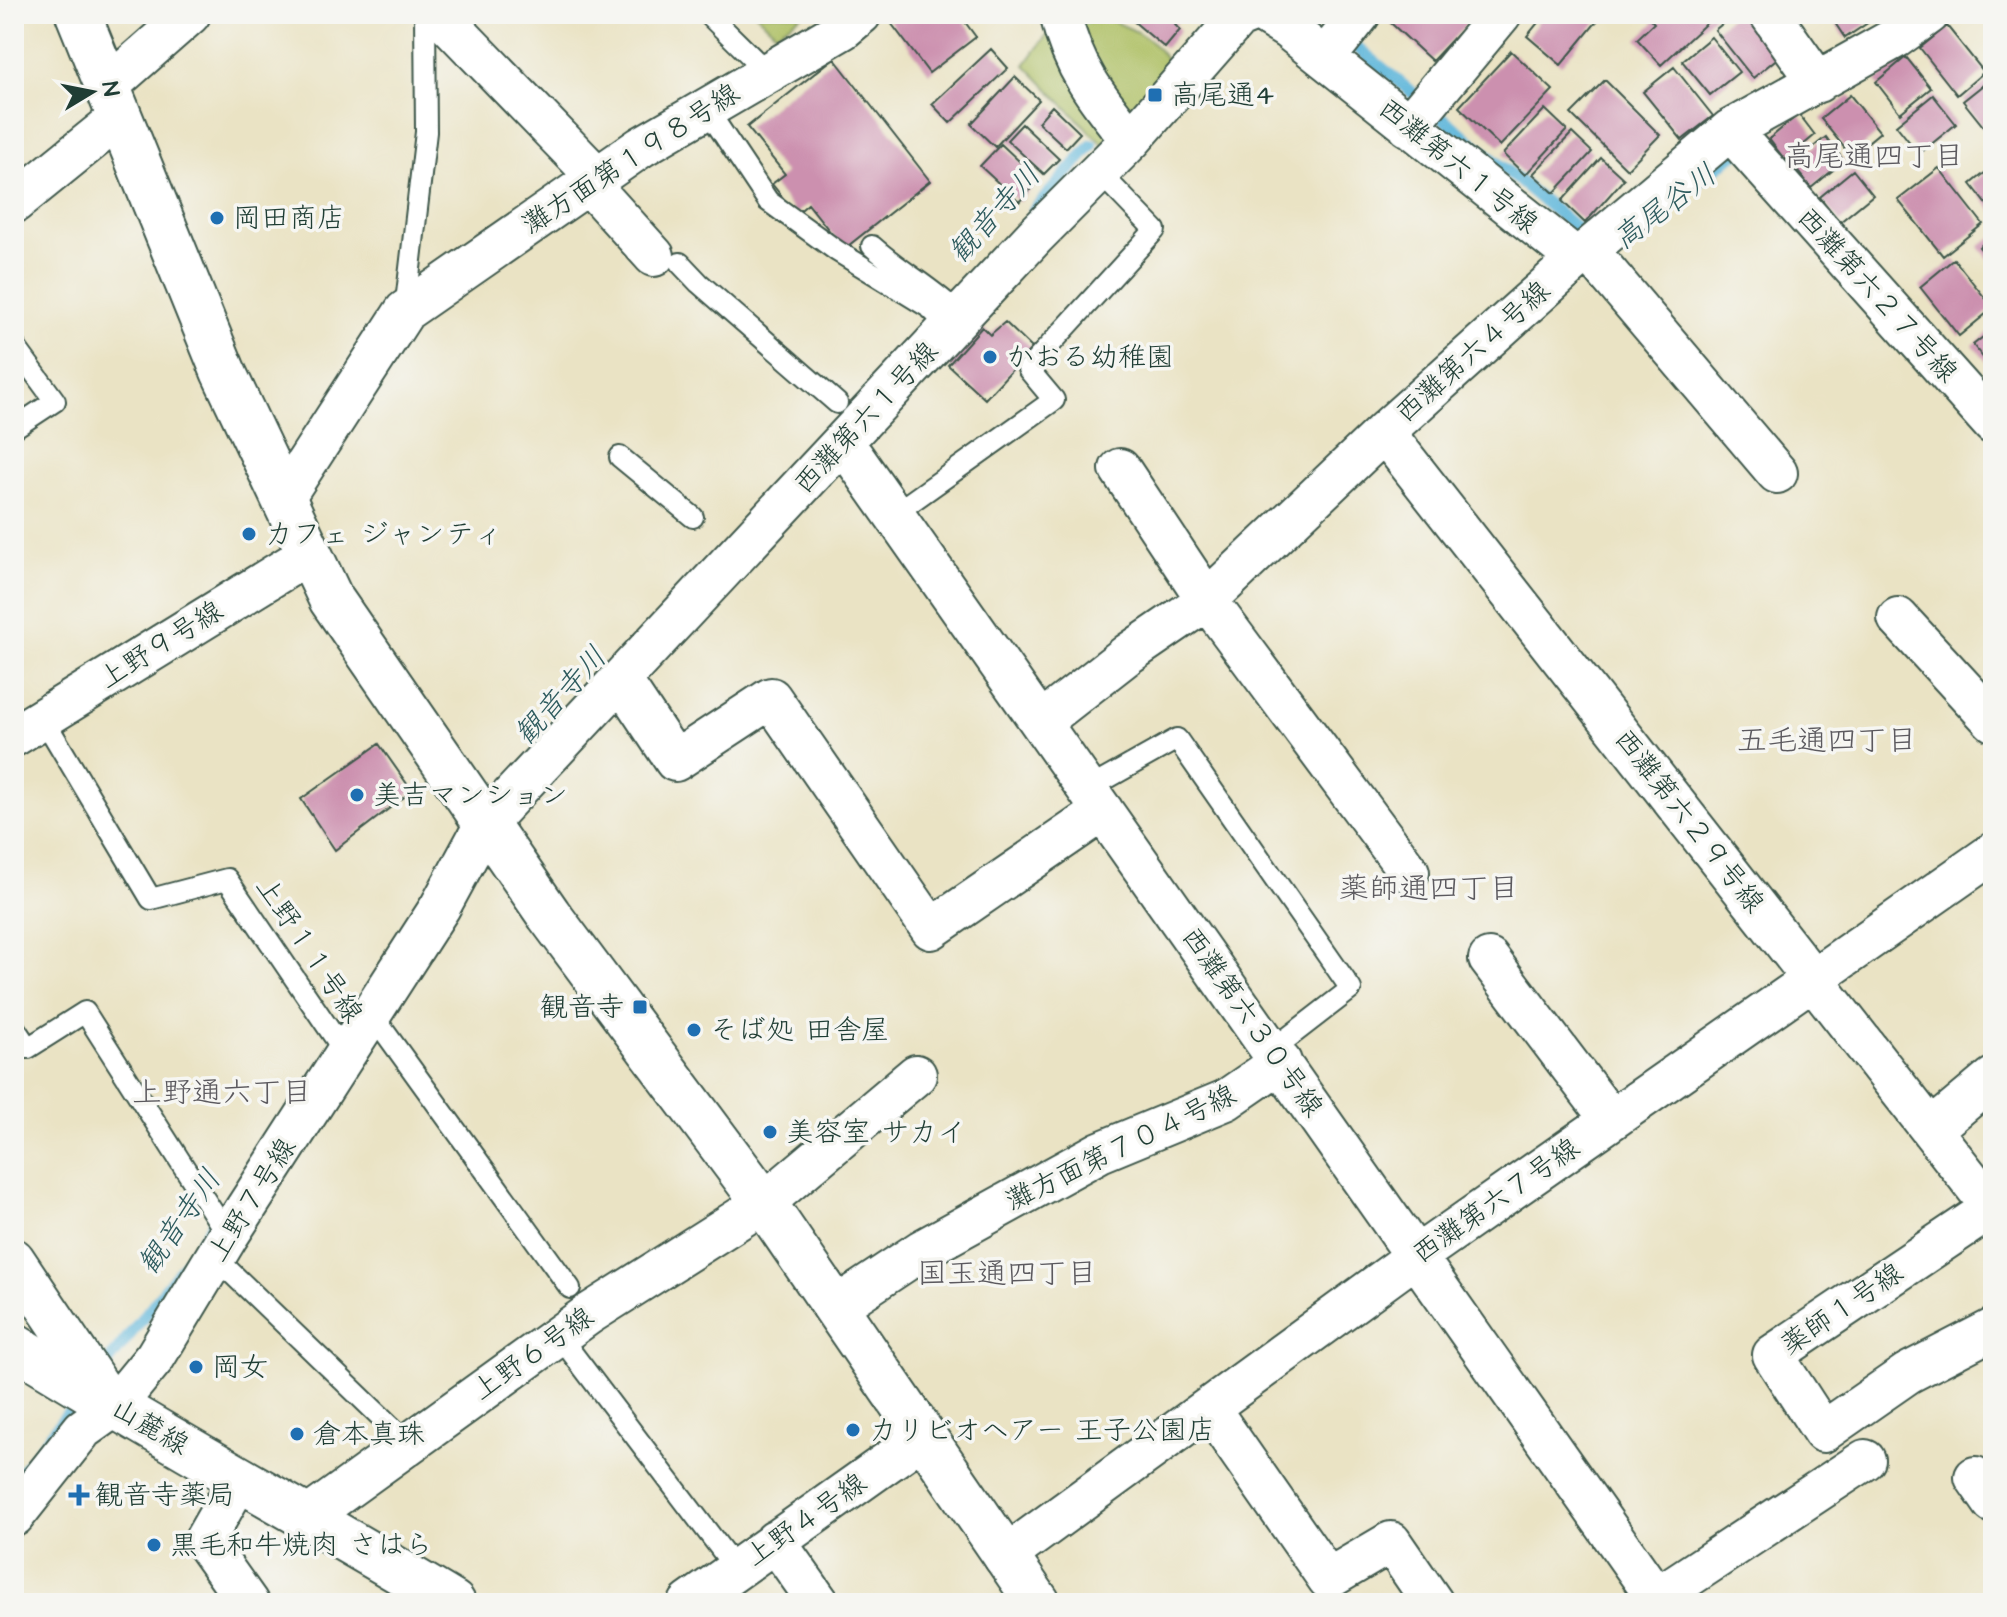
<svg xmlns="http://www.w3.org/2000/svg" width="2007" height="1617" font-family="'Architects Daughter','Klee One',sans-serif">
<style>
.green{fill:#adbf63;stroke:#667e4c;stroke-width:2}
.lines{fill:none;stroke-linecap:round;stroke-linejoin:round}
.stream{stroke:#5db6da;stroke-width:12}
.building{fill:#cc90af}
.service-casing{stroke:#3d564a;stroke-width:24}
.minor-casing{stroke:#3d564a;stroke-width:44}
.tertiary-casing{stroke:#3d564a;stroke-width:48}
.primary-casing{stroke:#3d564a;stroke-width:48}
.service{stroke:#fff;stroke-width:20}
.minor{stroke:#fff;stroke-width:40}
.tertiary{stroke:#fff;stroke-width:44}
.primary{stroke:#fff;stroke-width:44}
.poi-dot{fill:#1f6fb2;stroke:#f6f6f2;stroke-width:3}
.labels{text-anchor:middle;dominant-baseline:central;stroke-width:7;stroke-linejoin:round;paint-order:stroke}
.poi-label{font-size:28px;fill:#1f3d34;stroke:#f6f6f2;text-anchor:start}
.street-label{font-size:28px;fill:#1f3d34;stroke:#f6f6f2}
.neighbourhood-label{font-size:30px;fill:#5c5a5f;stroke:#f6f6f2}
.water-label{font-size:30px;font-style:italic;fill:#2e5b5e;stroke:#f6f6f2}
</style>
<rect width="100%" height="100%" fill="#f6f6f2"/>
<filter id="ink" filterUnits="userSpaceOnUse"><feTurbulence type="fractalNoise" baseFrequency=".0125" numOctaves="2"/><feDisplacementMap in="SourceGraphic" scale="16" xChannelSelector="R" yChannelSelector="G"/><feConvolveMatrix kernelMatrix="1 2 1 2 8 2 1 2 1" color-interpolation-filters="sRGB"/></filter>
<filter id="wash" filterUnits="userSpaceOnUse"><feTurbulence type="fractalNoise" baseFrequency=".006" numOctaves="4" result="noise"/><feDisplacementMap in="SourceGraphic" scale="32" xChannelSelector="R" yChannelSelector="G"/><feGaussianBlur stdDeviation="1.8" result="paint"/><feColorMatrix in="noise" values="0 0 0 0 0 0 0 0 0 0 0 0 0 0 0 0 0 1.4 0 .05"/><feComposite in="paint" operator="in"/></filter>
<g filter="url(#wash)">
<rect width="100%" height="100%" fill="#eae3c4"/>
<!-- green -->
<path class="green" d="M756 14H804L776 33Z
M1109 20C1137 30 1157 40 1171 68L1127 119 1072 23Z
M1051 29 1115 133 1103 145 1025 65Z"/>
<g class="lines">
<!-- stream -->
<path class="stream" d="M1083 14 1085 17
M1358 48 1592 241
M1696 184 1741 149
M1033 211 1092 145
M99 1374 192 1255 215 1220
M14 1482 82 1395"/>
</g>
<g id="blocks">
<!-- building -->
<path class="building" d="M895 14H959L976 37 929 73 888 19Z
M1125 14H1184L1175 25 1180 30 1165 48Z
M1381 14H1469L1473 17 1432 61Z
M1545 14H1603L1561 65 1527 36Z
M1646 14H1712L1714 16 1661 65 1637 39 1654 23Z
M1734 14H1746L1780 56 1753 78 1715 30Z
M1829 14H1881L1845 38Z
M1947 26 1984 72 1957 95 1920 48Z
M1711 37 1739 72 1710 95 1682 61Z
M991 49 1008 68 950 123 932 104Z
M1511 51 1553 90 1500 146 1459 107Z
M1906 57 1931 88 1900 113 1876 82Z
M834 58 930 181 844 249 808 204 796 214 772 184 785 174 747 127Z
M1674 67 1713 116 1682 140 1643 92Z
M1015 77 1039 100 995 147 971 124Z
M1993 77V134L1991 136 1963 101Z
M1605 80 1660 135 1627 169 1571 114Z
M1850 95 1880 132 1851 156 1821 119Z
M1933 95 1956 124 1919 154 1896 125Z
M1052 106 1080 133 1066 148 1038 122Z
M1545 109 1567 130 1525 175 1503 154Z
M1799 114 1815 135 1785 160 1769 139Z
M1022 124 1059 159 1044 174 1007 140Z
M1572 133 1592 152 1554 193 1533 174Z
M1826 137 1844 161 1811 188 1792 164Z
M1001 144 1039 180 1019 202 980 166Z
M1601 158 1624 179 1585 223 1562 201Z
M1939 168 1983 224 1943 256 1898 200Z
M1991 168 1993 170V212L1971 184Z
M1853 170 1873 195 1840 222 1820 197Z
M1993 236V264L1979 247Z
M1954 259 1993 308 1959 336 1920 287Z
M1005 322 1032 348 985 399 948 365 982 327 990 335Z
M1993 329V370L1973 345Z
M379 744 412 791 335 850 301 799Z"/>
</g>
</g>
<g filter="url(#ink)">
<use href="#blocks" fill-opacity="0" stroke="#3d564a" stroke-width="2"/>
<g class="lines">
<defs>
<path id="service" d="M708 14 767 72
M706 108 768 201 837 251 930 308 950 328
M872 246C901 272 934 289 961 316
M680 263 699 283 837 403
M405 311 426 132 425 14
M14 345 55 401 14 428
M620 457 693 517
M894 514 1054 400 1028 369 1155 230 1099 172
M43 718 151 899 227 879 346 1054
M1088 789 1177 739 1351 989 1272 1050
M371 1013 570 1288
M14 1027 28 1048 85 1012 228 1236
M215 1257 407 1442
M560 1337 736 1569"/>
<path id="minor" d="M439 14 597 177
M1060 14C1073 68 1096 97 1131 140
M1264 14 1288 29 1577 259
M1770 14 1818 82
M1325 58 1360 14
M106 88 190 14
M1408 126 1501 14
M1730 130 1993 424
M588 183 654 256
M14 203 119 118
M1588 250 1777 473
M1384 432 1993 1209
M843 442 1660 1603
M1120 469 1207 600 1409 872
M283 499 405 311 641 147 843 29 861 14
M1898 618 1993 721
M621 680 675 761 771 698 931 929 1103 811
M1041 722 1128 654 1207 600 1384 432 1577 259 1730 130 1897 37 1929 14
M14 736 309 554
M1489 959 1611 1120
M1931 1130 1993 1078
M1992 1208 1773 1355 1823 1432 1908 1373 1993 1329
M14 1259 112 1405
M836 1307 922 1250 1100 1152 1226 1100 1281 1062
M1209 1408 1328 1579 1391 1542 1433 1603
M1975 1477 1993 1503
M240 1478 204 1541 248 1603
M14 1516 83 1429 114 1407 155 1357 228 1236 440 907 485 824 1035 236 1131 140 1238 18 1248 14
M309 1516 589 1314 764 1203 916 1075
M775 1541 819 1603
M1004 1557 1418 1255 1993 853
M1656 1598 1865 1460
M689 1603 923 1437"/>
<path id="tertiary" d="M78 14 223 371 331 599 549 915 764 1203 1038 1603"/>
<path id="primary" d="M14 1345C158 1435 308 1516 453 1603"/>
</defs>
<!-- service casing -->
<use href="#service" class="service-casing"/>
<!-- minor casing -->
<use href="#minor" class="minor-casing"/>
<!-- tertiary casing -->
<use href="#tertiary" class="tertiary-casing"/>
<!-- primary casing -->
<use href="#primary" class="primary-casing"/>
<!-- service -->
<use href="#service" class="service"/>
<!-- minor -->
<use href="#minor" class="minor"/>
<!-- tertiary -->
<use href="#tertiary" class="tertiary"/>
<!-- primary -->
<use href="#primary" class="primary"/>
</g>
</g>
<!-- markers -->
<g class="poi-dot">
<rect x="1147" y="87" width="16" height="16" rx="4"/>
<circle cx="217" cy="218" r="8"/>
<circle cx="990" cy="357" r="8"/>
<circle cx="249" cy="534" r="8"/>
<circle cx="357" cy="795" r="8"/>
<rect x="632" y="999" width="16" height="16" rx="4"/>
<circle cx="694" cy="1030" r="8"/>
<circle cx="770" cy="1132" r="8"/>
<circle cx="196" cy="1367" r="8"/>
<circle cx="853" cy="1430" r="8"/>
<circle cx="297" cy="1434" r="8"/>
<path d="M75 1483h8v8h8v8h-8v8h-8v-8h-8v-8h8z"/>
<circle cx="154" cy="1545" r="8"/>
</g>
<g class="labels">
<!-- poi labels -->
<g class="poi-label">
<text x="1171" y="95">高尾通4</text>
<text x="233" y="218">岡田商店</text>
<text x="1006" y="357">かおる幼稚園</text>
<text x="265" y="534">カフェ ジャンティ</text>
<text x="373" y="795">美吉マンション</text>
<text x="624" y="1007" text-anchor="end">観音寺</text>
<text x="710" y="1030">そば処 田舎屋</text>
<text x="786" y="1132">美容室 サカイ</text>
<text x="212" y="1367">岡女</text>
<text x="869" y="1430">カリビオヘアー 王子公園店</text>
<text x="313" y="1434">倉本真珠</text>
<text x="95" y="1495">観音寺薬局</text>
<text x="170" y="1545">黒毛和牛焼肉 さはら</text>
</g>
<!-- street labels -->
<g class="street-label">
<text transform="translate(631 159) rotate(-33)">灘方面第１９８号線</text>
<text transform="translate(1458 166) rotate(39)">西灘第六１号線</text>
<text transform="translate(1877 295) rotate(48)">西灘第六２７号線</text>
<text transform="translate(1473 352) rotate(-42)">西灘第六４号線</text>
<text transform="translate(866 418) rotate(-47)">西灘第六１号線</text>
<text transform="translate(161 645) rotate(-32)">上野９号線</text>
<text transform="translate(1689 821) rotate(52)">西灘第六２９号線</text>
<text transform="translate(309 950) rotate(56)">上野１１号線</text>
<text transform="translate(1252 1022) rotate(55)">西灘第六３０号線</text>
<text transform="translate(1121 1148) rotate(-26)">灘方面第７０４号線</text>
<text transform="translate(252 1200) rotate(-58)">上野７号線</text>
<text transform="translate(1496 1201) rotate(-35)">西灘第六７号線</text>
<text transform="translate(1842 1309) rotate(-34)">薬師１号線</text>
<text transform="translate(533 1354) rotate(-35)">上野６号線</text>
<text transform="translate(150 1427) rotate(30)">山麓線</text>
<text transform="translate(806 1520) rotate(-35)">上野４号線</text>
</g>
<!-- neighbourhood labels -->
<g class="neighbourhood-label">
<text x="1874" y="157">高尾通四丁目</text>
<text x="1827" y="741">五毛通四丁目</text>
<text x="1429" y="889">薬師通四丁目</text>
<text x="222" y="1093">上野通六丁目</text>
<text x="1007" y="1274">国玉通四丁目</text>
</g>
<!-- water labels -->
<g class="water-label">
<text transform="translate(1665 207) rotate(-37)">高尾谷川</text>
<text transform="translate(995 214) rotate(-48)">観音寺川</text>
<text transform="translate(561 696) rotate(-48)">観音寺川</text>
<text transform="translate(180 1222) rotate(-55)">観音寺川</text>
</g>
</g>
<!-- margin -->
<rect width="2007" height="1617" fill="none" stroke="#f6f6f2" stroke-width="48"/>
<!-- north arrow -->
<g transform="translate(92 92) rotate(80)" stroke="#f6f6f2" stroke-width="6" paint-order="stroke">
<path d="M0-6L14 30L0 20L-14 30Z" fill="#1f3d34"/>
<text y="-12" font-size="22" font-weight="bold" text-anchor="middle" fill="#1f3d34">N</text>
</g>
</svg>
